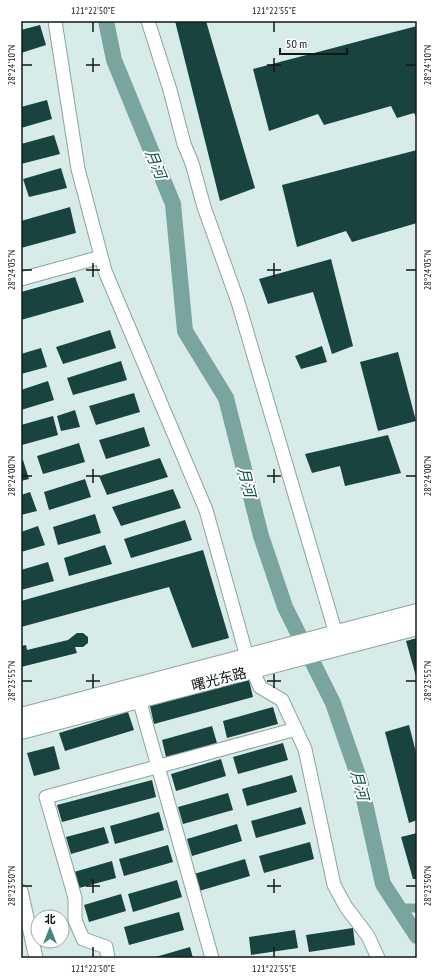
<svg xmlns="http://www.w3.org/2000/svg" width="438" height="979" font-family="'PT Sans Narrow','Noto Sans SC',sans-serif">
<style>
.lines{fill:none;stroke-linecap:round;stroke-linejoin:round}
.canal{stroke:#79a59e;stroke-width:9}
.river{stroke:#79a59e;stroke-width:16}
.building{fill:#18433e}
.minor-casing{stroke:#8ea29e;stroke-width:15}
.major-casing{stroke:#8ea29e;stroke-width:18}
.minor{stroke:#fff;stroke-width:13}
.major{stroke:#fff;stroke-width:16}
.ticks{fill:none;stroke:#111817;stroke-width:1.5}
.labels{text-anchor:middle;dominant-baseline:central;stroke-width:4;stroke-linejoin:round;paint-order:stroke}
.street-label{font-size:14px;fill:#111817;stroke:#fff}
.water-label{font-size:15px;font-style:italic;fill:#105049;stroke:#fff}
.neatline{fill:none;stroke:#111817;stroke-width:1.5}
.ticks-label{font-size:10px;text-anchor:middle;fill:#111817}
</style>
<rect width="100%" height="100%" fill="#d7ece9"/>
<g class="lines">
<!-- canal -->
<path class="canal" d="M398 908H417"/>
<!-- river -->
<path class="river" d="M106 21 114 60 173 204 185 331 226 398 261 536 285 607 333 703 360 781 383 884 417 936"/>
</g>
<!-- building -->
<path class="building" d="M175 21H206L255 188 220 201Z
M40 25 46 45 21 53V30Z
M417 26V118L414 113 397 118 391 106 324 125 318 114 269 131 253 69Z
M47 100 52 119 21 128V107Z
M54 135 60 154 21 164V144Z
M417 150V223L352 242 346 231 297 247 282 185Z
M61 168 67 188 29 197 23 179Z
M70 207 76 233 21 248V221Z
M331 259 353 346 332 354 313 292 268 304 259 279Z
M75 277 84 302 21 320V292Z
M110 330 116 348 63 364 56 347Z
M322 346 327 362 301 369 295 356Z
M41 348 47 367 21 374V354Z
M398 352 416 421 378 431 360 362Z
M121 361 127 380 73 395 67 378Z
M48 381 54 400 21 410V390Z
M134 393 140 412 96 425 89 406Z
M75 410 80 427 61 431 57 416Z
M53 416 58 435 22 445 21 425Z
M144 427 150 446 106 459 99 440Z
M388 435 401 473 345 486 340 466 312 473 305 454Z
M79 443 85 462 43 474 37 456Z
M160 458 168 477 107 495 99 476Z
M23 460 29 479 21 481V461Z
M85 479 91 497 49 510 44 492Z
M173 489 181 508 121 526 112 507Z
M30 492 37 511 21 515V495Z
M95 514 101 533 58 545 53 527Z
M185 520 192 540 131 558 124 539Z
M38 526 45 545 21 552V532Z
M105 545 112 564 69 576 64 558Z
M203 550 229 638 192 648 169 587 21 627V601Z
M48 562 54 581 21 590V570Z
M77 633H83L88 637V643L83 647H75L77 653 21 667V646L26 645 27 650 68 640Z
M417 638V680L406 641Z
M249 680 253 697 154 724 150 706Z
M273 707 278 724 227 738 223 721Z
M128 712 134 730 65 751 59 733Z
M409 725 417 756V820L409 823 385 732Z
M212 726 217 743 166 757 162 740Z
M283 743 288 760 238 774 233 757Z
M54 746 60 769 34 776 27 753Z
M221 759 226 776 176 791 171 774Z
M292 775 297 792 247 806 242 789Z
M152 780 156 797 62 822 57 805Z
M228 793 233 810 183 824 178 807Z
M301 807 306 824 256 838 251 821Z
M159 812 164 830 115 844 110 826Z
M237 824 242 841 192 856 187 839Z
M104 827 109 843 71 854 66 837Z
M417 833V879H413L401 837Z
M310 842 314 859 264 873 259 856Z
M168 845 173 862 124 876 119 859Z
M245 859 250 876 199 891 194 874Z
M112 861 116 878 79 888 74 872Z
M177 880 182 897 133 912 128 894Z
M121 894 126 911 89 922 84 905Z
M179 912 184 930 129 945 124 927Z
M353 928 355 945 309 952 306 935Z
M295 930 298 948 251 955 249 937Z
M190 947 193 958H152Z"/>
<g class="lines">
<defs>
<path id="minor" d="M55 21 78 169 105 271 206 510 247 657 260 687 282 700 305 749 334 885 346 907 368 936 378 958
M148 21 170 90 184 144 192 163 204 207 238 302 336 634
M21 279 101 257
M139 699 212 958
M21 891 36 958
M108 958 106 947 83 939 75 920V898L46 797 296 729"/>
<path id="major" d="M21 716 417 612
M21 731 417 627"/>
</defs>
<!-- minor casing -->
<use href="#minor" class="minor-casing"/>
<!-- major casing -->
<use href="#major" class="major-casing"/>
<!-- minor -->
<use href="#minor" class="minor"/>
<!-- major -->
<use href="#major" class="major"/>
</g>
<!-- ticks -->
<path class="ticks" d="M93 22V32M274 22V32M93 58V72M274 58V72M22 65H32M86 65H100M267 65H281M406 65H416M93 263V277M274 263V277M22 270H32M86 270H100M267 270H281M406 270H416M93 469V483M274 469V483M22 476H32M86 476H100M267 476H281M406 476H416M93 674V688M274 674V688M22 681H32M86 681H100M267 681H281M406 681H416M93 879V893M274 879V893M22 886H32M86 886H100M267 886H281M406 886H416M93 947V957M274 947V957"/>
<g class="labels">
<!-- street labels -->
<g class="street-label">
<text transform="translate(219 679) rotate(-14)">曙光东路</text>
</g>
<!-- water labels -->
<g class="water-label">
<text transform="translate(156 164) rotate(68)">月河</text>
<text transform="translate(247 482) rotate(76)">月河</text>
<text transform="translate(360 785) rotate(75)">月河</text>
</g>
</g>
<!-- border -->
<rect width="438" height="979" fill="none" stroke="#ffffff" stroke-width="44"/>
<!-- north arrow -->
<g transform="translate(50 929)"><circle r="19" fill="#ffffff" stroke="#a0a3a2"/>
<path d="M0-3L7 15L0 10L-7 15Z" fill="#42887f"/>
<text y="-6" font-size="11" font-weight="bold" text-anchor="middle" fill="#111817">北</text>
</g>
<!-- scale -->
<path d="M280 48v6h67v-6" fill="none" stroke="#111817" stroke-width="2"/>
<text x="286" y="48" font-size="12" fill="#111817" stroke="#ffffff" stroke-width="3" paint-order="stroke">50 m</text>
<rect x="22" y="22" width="394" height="935" class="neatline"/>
<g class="ticks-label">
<text x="93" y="14">121°22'50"E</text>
<text x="274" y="14">121°22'55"E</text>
<text transform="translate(11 65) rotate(-90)" y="4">28°24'10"N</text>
<text transform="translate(427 65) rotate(-90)" y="4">28°24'10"N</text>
<text transform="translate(11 270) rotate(-90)" y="4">28°24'05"N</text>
<text transform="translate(427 270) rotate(-90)" y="4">28°24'05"N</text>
<text transform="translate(11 476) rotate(-90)" y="4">28°24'00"N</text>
<text transform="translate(427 476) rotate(-90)" y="4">28°24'00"N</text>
<text transform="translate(11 681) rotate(-90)" y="4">28°23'55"N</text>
<text transform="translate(427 681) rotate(-90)" y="4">28°23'55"N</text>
<text transform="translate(11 886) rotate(-90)" y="4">28°23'50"N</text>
<text transform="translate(427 886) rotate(-90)" y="4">28°23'50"N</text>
<text x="93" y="972">121°22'50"E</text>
<text x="274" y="972">121°22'55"E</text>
</g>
</svg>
